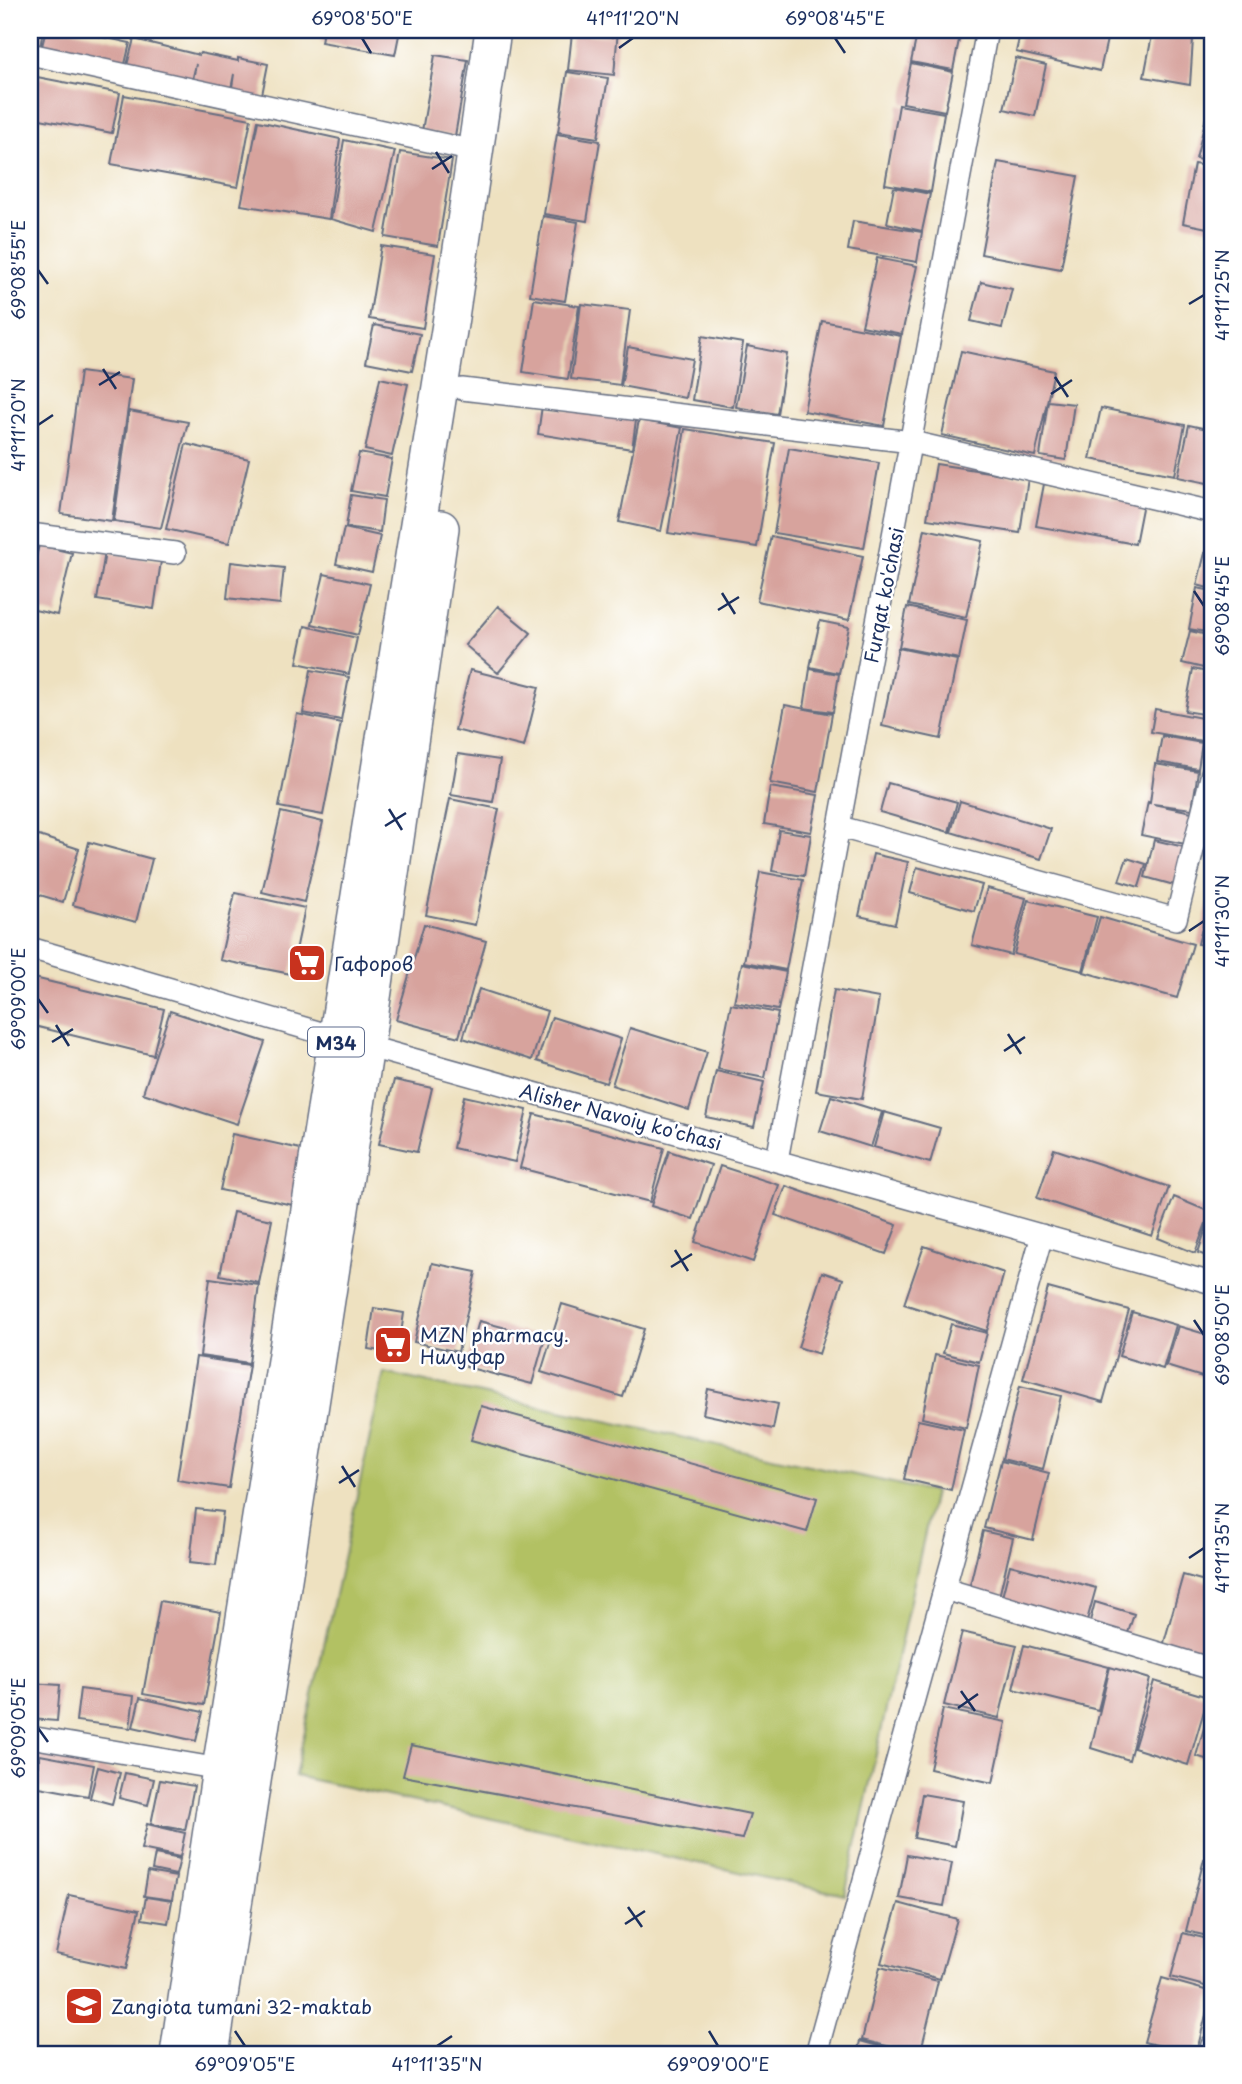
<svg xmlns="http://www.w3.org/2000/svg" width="1242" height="2084" font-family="'Playpen Sans',sans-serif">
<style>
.grass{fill:#b2c163;stroke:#667860;stroke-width:2}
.building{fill:#d7a39d}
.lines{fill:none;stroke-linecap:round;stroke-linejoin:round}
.minor-casing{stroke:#656d80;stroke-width:24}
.primary-casing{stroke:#656d80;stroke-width:38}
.minor{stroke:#fff;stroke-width:21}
.primary{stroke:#fff;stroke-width:35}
.ticks{fill:none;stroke:#1b2f5e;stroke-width:2.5}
.labels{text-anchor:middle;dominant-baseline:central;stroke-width:5;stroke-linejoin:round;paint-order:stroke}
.shield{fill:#fff;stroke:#5f6d8e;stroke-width:2}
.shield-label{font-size:18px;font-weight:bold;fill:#1b2f5e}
.street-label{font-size:19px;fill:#1b2f5e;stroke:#fff}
.poi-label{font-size:19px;fill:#1b2f5e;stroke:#fff;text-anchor:start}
.neatline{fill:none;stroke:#1b2f5e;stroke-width:2.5}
.ticks-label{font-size:18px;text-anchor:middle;fill:#1b2f5e}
</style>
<rect width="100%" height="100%" fill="#fff"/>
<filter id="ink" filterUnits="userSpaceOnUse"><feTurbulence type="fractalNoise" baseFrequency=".0143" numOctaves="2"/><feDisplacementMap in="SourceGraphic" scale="14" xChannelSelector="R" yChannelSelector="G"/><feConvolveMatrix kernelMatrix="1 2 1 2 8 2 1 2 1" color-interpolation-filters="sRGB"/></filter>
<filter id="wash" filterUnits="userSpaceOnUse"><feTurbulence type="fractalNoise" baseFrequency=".00686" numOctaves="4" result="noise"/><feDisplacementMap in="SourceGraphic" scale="28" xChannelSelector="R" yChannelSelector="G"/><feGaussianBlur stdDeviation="1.57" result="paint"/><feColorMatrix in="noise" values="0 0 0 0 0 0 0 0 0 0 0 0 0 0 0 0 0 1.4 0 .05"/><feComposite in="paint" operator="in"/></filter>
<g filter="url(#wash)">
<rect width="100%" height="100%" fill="#eee1c0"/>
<!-- grass -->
<path class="grass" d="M384 1373 934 1492 845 1895 295 1776Z"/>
<g id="blocks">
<!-- building -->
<path class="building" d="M30 30H43L40 47 30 45Z
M46 30H71L130 43 124 68 41 50Z
M323 30H400L395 55 321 42Z
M581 30H618L614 75 568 70 572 33 613 37Z
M918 30H931L960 35 953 70 911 62Z
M1021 30H1109L1100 71 1016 52Z
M1153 30H1186L1193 39 1190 85 1144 77Z
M134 39 199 55 200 53 238 61V58L268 64 261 100 231 94 234 74 230 94 192 85 196 64 191 85 126 69Z
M435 55 468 60 455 136 422 131Z
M1016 58 1046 65 1035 116 1004 109Z
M911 63 953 72 945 111 903 103Z
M567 72 608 78 598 138 558 132Z
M37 77 120 93 112 133 30 117Z
M124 95 251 119 238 187 111 164Z
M1211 97H1212V162L1196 159Z
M899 105 944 113 931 192 885 184Z
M258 121 340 139 329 219 241 205Z
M557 134 600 141 587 221 544 214Z
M344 140 395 151 376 232 331 219Z
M400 152 452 160 438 246 385 237Z
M998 162 1078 176 1061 269 981 254Z
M1194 164 1212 167V229L1183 223Z
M894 187 930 194 922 231 887 223Z
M543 216 578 222 565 301 530 295Z
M853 221 922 232 917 262 848 250Z
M381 246 435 254 423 328 369 319Z
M877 258 917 266 902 334 862 326Z
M981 282 1012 289 1002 328 971 321Z
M534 299 579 306 568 379 523 372Z
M581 304 630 310 620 385 571 379Z
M822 321 901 336 884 426 804 411Z
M374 325 420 334 412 371 366 362Z
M702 336 743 343 733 407 692 400Z
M747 346 787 354 777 414 736 407Z
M628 347 692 359 685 398 621 386Z
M961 351 1054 371 1035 456 942 435Z
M80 372 132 379 112 521 61 514Z
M380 378 408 384 392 456 365 450Z
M1048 401 1074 404 1066 460 1040 456Z
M542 406 636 420 632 449 538 434Z
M1101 408 1185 425 1175 475 1090 459Z
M129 411 188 422 161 528 114 521Z
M639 420 682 428 661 531 619 522Z
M1189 425 1212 430V484L1178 477Z
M685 429 775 443 757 547 668 533Z
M186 444 249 459 229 543 166 529Z
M789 448 879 463 864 548 774 533Z
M359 453 392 459 385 497 351 491Z
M936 464 1028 478 1020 533 927 519Z
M1044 484 1143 503 1135 544 1036 526Z
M351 495 384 500 380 532 346 527Z
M344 528 380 536 372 572 336 564Z
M925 529 983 541 966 617 909 605Z
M1211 529H1212V589L1197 585Z
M771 536 863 556 849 620 757 601Z
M39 545 72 553 57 615 30 609V581Z
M105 552 161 561 154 609 97 600Z
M231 562 284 568 280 604 227 598Z
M324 574 370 584 358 635 312 624Z
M1197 588 1212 591V633L1189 629Z
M498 606 531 633 498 673 465 645Z
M907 607 967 620 959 659 899 647Z
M820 621 849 627 839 673 810 667Z
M305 626 357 638 349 674 297 663Z
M1190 631 1212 636V670L1182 663Z
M898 648 957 660 941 739 882 726Z
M810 669 839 674 833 712 804 708Z
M1193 669 1212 673V697L1209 715 1185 711Z
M311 670 349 677 341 720 303 713Z
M470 670 539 687 524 747 455 730Z
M785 705 832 714 818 792 770 783Z
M1155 709 1207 719 1202 741 1151 732Z
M297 714 341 723 323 815 279 807Z
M1162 736 1202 743 1198 769 1157 762Z
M458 754 500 760 493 802 451 795Z
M1155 764 1198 771 1192 809 1153 804 1192 812 1185 844 1141 835 1148 802 1150 803Z
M888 783 957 802 949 832 880 812Z
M770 787 818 795 811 832 764 824Z
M450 799 499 809 475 925 426 915Z
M960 801 1051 829 1041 859 951 832Z
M281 812 323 822 304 902 262 892Z
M779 830 811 835 804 876 772 871Z
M30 833 79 849 63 902 30 892Z
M1154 840 1184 847 1174 885 1145 877Z
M89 842 152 859 136 922 73 905Z
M873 854 908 862 895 924 859 916Z
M1127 858 1146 864 1139 887 1119 881Z
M917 867 982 885 974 911 910 893Z
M760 872 803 880 786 970 744 962Z
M987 888 1026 898 1011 955 972 945Z
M235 893 305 908 291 974 220 960Z
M1028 900 1097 917 1083 971 1014 954Z
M1209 901 1212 902V947L1198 944Z
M1100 917 1193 944 1177 998 1084 972Z
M424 924 486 941 459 1037 396 1020Z
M742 963 786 972 778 1010 734 1002Z
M30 977 164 1009 153 1055 30 1025Z
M479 989 547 1011 532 1060 463 1038Z
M834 990 879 998 862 1099 816 1091Z
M731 1004 778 1013 765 1078 718 1069Z
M170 1011 265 1042 237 1124 143 1093Z
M552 1017 621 1039 606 1083 537 1061Z
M630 1028 707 1052 689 1110 612 1085Z
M716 1071 764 1082 754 1127 706 1117Z
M394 1080 432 1088 417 1152 379 1144Z
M464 1096 527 1110 515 1162 453 1148Z
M831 1096 882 1112 871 1147 820 1131Z
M884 1112 940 1128 930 1163 874 1147Z
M534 1114 664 1148 650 1202 520 1168Z
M232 1134 305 1150 293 1205 220 1190Z
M1054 1149 1169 1187 1152 1236 1037 1198Z
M669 1151 711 1165 693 1219 651 1206Z
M720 1166 779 1185 753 1262 695 1242Z
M786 1186 897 1225 886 1254 775 1215Z
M1174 1197 1210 1212 1195 1253 1158 1238Z
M1212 1210V1258L1198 1253Z
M233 1212 272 1220 259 1283 220 1275Z
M924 1246 1004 1273 987 1331 904 1304Z
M432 1263 476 1272 458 1352 414 1342Z
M822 1272 843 1279 819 1354 798 1347Z
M210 1278 259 1285 249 1363 200 1356Z
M1048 1288 1129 1310 1103 1402 1023 1379Z
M562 1304 644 1329 623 1397 541 1372Z
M374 1308 404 1313 398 1354 368 1349Z
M1132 1312 1176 1325 1163 1369 1119 1356Z
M479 1321 545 1338 532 1384 466 1367Z
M951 1324 987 1333 979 1362 943 1353Z
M1178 1326 1212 1336V1380L1166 1366Z
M935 1355 979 1365 966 1428 922 1418Z
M196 1357 249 1365 229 1488 177 1480Z
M1020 1386 1061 1396 1043 1469 1002 1459Z
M708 1389 778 1404 773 1429 703 1414Z
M481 1406 817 1498 807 1532 471 1440Z
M918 1420 964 1430 951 1490 904 1479Z
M1001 1461 1049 1473 1033 1540 984 1528Z
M196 1509 223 1512 216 1565 190 1562Z
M983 1531 1013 1538 998 1601 968 1593Z
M1010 1565 1096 1588 1086 1624 1001 1601Z
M1183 1575 1212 1583V1659L1163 1646Z
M160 1601 221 1612 204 1705 143 1694Z
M1095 1602 1134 1614 1127 1636 1089 1625Z
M962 1632 1017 1645 999 1718 944 1705Z
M1024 1645 1109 1667 1098 1710 1013 1689Z
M1110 1667 1150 1679 1129 1760 1091 1748Z
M1154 1681 1208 1697 1188 1765 1134 1748Z
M30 1683 60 1685 57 1721 30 1719Z
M80 1689 134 1696 130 1728 76 1721Z
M140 1698 203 1712 196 1741 133 1727Z
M1212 1700V1761L1196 1756Z
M943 1709 1006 1722 993 1783 930 1769Z
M411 1745 750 1814 742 1839 403 1776Z
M40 1755 94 1765 88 1796 34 1786Z
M98 1767 120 1773 112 1804 90 1798Z
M125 1773 154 1779 148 1805 119 1798Z
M160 1780 194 1786 185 1830 151 1824Z
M922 1794 963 1801 955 1846 914 1838Z
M147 1824 185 1833 180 1857 141 1849Z
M155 1854 180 1859 176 1875 152 1870Z
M907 1855 952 1863 944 1906 899 1898Z
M1204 1859 1212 1861V1937L1186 1931Z
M148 1872 176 1877 172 1900 144 1896Z
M69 1895 139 1910 126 1969 56 1954Z
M146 1897 172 1901 168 1923 142 1919Z
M898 1903 957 1919 940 1979 881 1963Z
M1183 1933 1212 1940V1988L1171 1977Z
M880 1967 938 1981 920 2054 862 2040Z
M1162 1978 1212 1992 1196 2054 1144 2042Z
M860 2041 903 2053V2054H857Z
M1147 2044 1180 2054H1144Z"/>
</g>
</g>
<g filter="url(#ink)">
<use href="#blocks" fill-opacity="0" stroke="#656d80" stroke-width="2"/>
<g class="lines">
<defs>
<path id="minor" d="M30 54 474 151
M462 389 912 442 1212 512
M30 534 175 553
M840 827 1176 919 1212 773
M30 948 366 1046 1212 1283
M777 1160 987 30
M945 1589 1212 1669
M30 1737 220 1769
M816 2054 1042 1235
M1210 2054 1212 2045"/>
<path id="primary" d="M178 2054 220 1769 450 324 493 30
M211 2054 366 1046 441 528"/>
</defs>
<!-- minor casing -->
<use href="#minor" class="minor-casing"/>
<!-- primary casing -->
<use href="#primary" class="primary-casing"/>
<!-- minor -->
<use href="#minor" class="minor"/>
<!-- primary -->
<use href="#primary" class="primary"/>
</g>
</g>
<!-- ticks -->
<path class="ticks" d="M362 38 371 53M835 38 845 53M619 48 633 38M436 152 449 173M432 169 452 156M38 270 48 284M1189 304 1204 295M103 369 116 389M1055 377 1068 397M99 385 120 372M1051 394 1072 380M38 425 53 415M1194 591 1204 606M722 593 735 614M718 610 739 597M389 809 402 830M385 826 406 813M1189 931 1204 921M38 999 48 1013M56 1025 69 1046M1008 1034 1021 1054M52 1042 73 1029M1004 1051 1025 1037M675 1250 688 1271M671 1267 692 1254M1194 1320 1204 1335M342 1466 355 1487M339 1483 359 1470M1189 1558 1204 1548M961 1691 975 1711M958 1708 978 1694M38 1728 48 1742M628 1907 642 1927M625 1924 645 1911M235 2031 245 2046M709 2031 718 2046M437 2046 452 2036"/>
<!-- icons -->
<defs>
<symbol id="supermarket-square" viewBox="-11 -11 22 22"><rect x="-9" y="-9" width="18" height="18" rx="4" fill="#c8321e" stroke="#fff"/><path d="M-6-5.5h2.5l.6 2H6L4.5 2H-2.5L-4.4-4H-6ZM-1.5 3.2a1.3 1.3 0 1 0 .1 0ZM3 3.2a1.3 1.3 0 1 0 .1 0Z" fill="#fff"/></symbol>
<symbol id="school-square" viewBox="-11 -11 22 22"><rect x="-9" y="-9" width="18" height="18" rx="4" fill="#c8321e" stroke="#fff"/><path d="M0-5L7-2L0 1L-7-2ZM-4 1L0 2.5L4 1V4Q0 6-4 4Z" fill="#fff"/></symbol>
</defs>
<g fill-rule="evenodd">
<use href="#supermarket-square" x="285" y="941" width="44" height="44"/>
<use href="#supermarket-square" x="371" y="1323" width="44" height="44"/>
<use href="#school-square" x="62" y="1984" width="44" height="44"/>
</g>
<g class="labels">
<!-- shield labels -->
<rect class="shield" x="308" y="1027.5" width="56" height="29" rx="5"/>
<g class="shield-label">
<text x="336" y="1042">M34</text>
</g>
<!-- street labels -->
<g class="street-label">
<text transform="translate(883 595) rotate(-79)">Furqat ko'chasi</text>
<text transform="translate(621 1116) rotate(15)">Alisher Navoiy ko'chasi</text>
</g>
<!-- poi labels -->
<g class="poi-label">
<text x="334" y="963">Гафоров</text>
<text x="420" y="1334">MZN pharmacy.<tspan x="420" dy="22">Нилуфар</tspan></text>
<text x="111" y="2006">Zangiota tumani 32-maktab</text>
</g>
</g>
<!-- margin -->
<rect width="1242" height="2084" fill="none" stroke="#fff" stroke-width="77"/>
<rect x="38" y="38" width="1166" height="2008" class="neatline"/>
<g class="ticks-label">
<text x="362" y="25">69°08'50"E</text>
<text x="633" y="25">41°11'20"N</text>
<text x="835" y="25">69°08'45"E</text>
<text transform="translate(19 270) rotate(-90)" y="6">69°08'55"E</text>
<text transform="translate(1223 295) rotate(-90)" y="6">41°11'25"N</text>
<text transform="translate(19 425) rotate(-90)" y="6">41°11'20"N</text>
<text transform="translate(1223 606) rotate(-90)" y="6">69°08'45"E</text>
<text transform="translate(1223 921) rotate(-90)" y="6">41°11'30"N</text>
<text transform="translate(19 999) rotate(-90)" y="6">69°09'00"E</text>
<text transform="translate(1223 1335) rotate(-90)" y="6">69°08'50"E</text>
<text transform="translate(1223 1548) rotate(-90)" y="6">41°11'35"N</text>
<text transform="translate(19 1728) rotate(-90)" y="6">69°09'05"E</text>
<text x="245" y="2071">69°09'05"E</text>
<text x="437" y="2071">41°11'35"N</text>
<text x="718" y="2071">69°09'00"E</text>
</g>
</svg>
